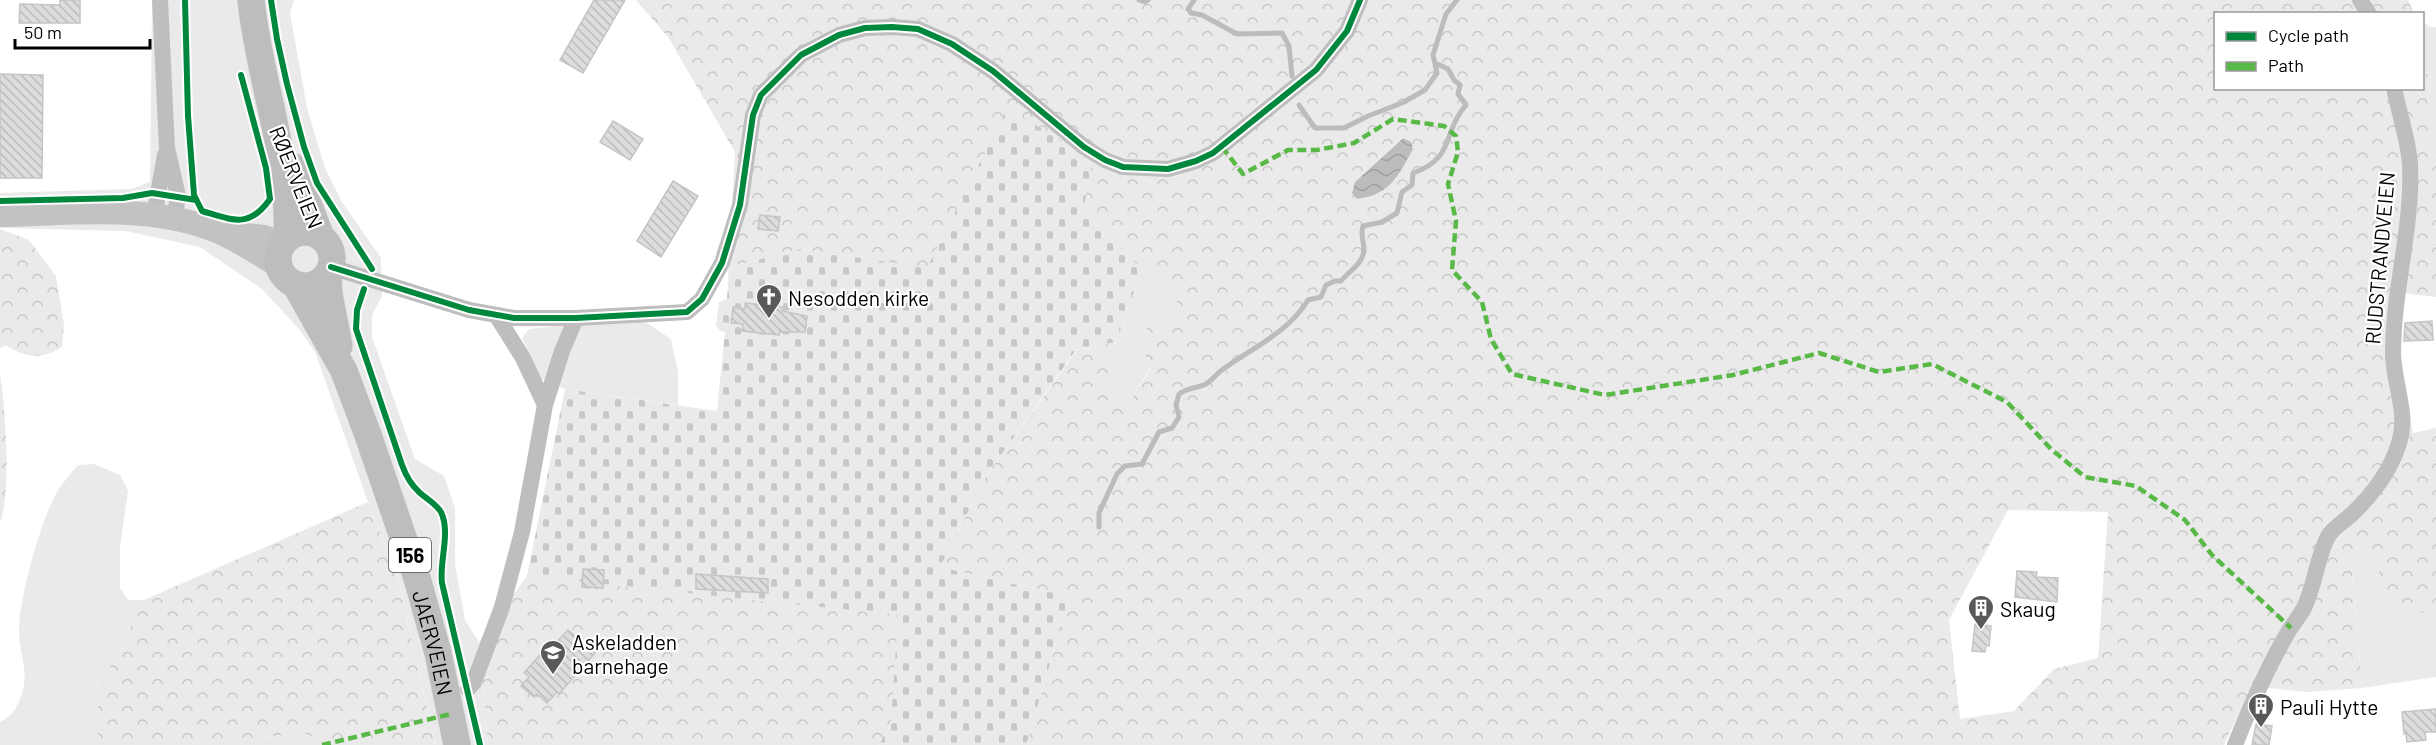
<svg xmlns="http://www.w3.org/2000/svg" width="2436" height="745" font-family="Barlow,sans-serif">
<style>
.green{fill:#eaeaea}
.forest{fill:url(#forest-crowns);fill-rule:evenodd}
.cemetery{fill:url(#cemetery-stones)}
.water{fill:url(#water-waves)}
.lines{fill:none;stroke-linecap:round;stroke-linejoin:round}
.stream{stroke:#bcbcbc;stroke-width:5}
.building{fill:url(#building-back-hatch);stroke:#c5c5c5;stroke-width:1.5}
.primary-casing{stroke:#dbdbdb;stroke-width:28}
.street{stroke:#bebebe;stroke-width:16}
.secondary{stroke:#c2c2c2;stroke-width:24}
.primary{stroke:#bdbdbd;stroke-width:27}
.quiet{stroke:#58b947;stroke-width:4.5;stroke-dasharray:9 4.5;stroke-linecap:butt}
.cycleway-casing{stroke:#fff;stroke-width:10}
.cycleway{stroke:#00873e;stroke-width:6}
.labels{text-anchor:middle;dominant-baseline:central;stroke-width:4.5;stroke-linejoin:round;paint-order:stroke}
.shield{fill:#fff;stroke:#4c4c4c;stroke-width:1.5}
.shield-label{font-size:20px;font-weight:bold;fill:#000}
.street-label{font-size:21px;fill:#000;stroke:#fff}
.poi-label{font-size:21px;fill:#000;stroke:#fff;text-anchor:start}
</style>
<defs>
<pattern id="forest-crowns" width="20" height="18" patternUnits="userSpaceOnUse" patternTransform="scale(1.5)"><rect width="20" height="18" fill="#eaeaea"/><path d="M2 6a3 3 0 1 1 6 0M12 15a3 3 0 1 1 6 0" fill="none" stroke="#c7c7c7"/></pattern>
<pattern id="cemetery-stones" width="16" height="16" patternUnits="userSpaceOnUse" patternTransform="scale(1.5)"><rect width="16" height="16" fill="#eaeaea"/><path d="M2 7V4a2 2 0 0 1 4 0v3zM10 15v-3a2 2 0 0 1 4 0v3z" fill="#c7c7c7"/></pattern>
<pattern id="water-waves" width="16" height="10" patternUnits="userSpaceOnUse" patternTransform="scale(1.5)"><rect width="16" height="10" fill="#bcbcbc"/><path d="M0 5q4-4 8 0t8 0" fill="none" stroke="#a0a0a0"/></pattern>
<pattern id="building-back-hatch" width="6" height="6" patternUnits="userSpaceOnUse" patternTransform="scale(1.5)"><rect width="6" height="6" fill="#ddd"/><path d="M-1 5l2 2M0 0l6 6M5-1l2 2" fill="none" stroke="#bcbcbc"/></pattern>
</defs>
<rect width="100%" height="100%" fill="#fff"/>
<!-- green -->
<path class="green" d="M152 0H294L290 13 307 108 325 168 342 202 381 258 382 296 372 315V337L415 459 444 476 455 508V564L465 620 479 642 488 745H435L398 577 368 502 315 352 299 329 262 289 200 247 126 231 0 228V193L131 189 150 182Z
M2422 21 2430 27H2436V158L2425 116 2432 78 2423 72Z
M1142 269 1172 281 1180 317 1170 327 1149 322 1141 345 1151 367 1125 408 1108 380 1116 342Z
M608 320 644 321 671 339 678 372V405L565 389 542 379 522 338 529 329Z
M94 464 120 475 128 491 120 547V588L128 600H144L99 691 98 745H0V722C11 717 16 710 20 699 31 671 19 657 19 631 19 598 41 519 58 490 64 481 71 473 78 465Z
M2375 549 2431 612 2436 607V677L2362 688 2351 562Z
M305 734 332 745H205V741Z"/>
<!-- forest -->
<path class="forest" d="M636 0H2408L2414 13 2216 14V88H2422L2423 72 2432 78 2425 116 2436 158V297L2402 293 2401 356 2413 433 2436 428V607L2431 612 2401 613 2384 599 2375 550 2351 562 2362 688 2306 692 2252 686 2224 745H1026L1070 597 940 567 986 476 1077 350 1116 342 1108 380 1126 407 1151 368 1141 345 1149 322 1170 327 1180 317 1172 281 1142 269 1083 213 927 269 800 249 729 267 735 152 668 37ZM1402 138 1411 142 1355 182ZM2008 510 2108 512 2098 658 2054 669 2014 711 1960 719 1949 620Z
M0 229 29 240 56 276 64 325 62 347C41 360 26 358 6 345L0 348Z
M0 372C5 411 12 486 0 523Z
M368 502 398 578 435 745H332L305 734 206 741 205 745H98V691L144 600Z
M527 576 899 615 891 723 879 745H488L479 642Z"/>
<!-- cemetery -->
<path class="cemetery" d="M1008 107 1092 161 1083 213 1142 269 1116 342 1076 350 986 476 940 567 1070 597 1026 745H879L891 723 898 615 527 576 565 389 717 411 725 332 720 331 716 325 719 302 727 299 729 267 800 249 927 268Z"/>
<!-- water -->
<path class="water" d="M1403 138 1411 142 1413 149C1398 176 1390 195 1357 199L1352 193 1355 182Z"/>
<g class="lines">
<!-- stream -->
<path class="stream" d="M1139 0 1145 2 1148 0
M1194 0 1188 9 1191 13 1202 15 1237 34 1282 33 1289 46 1292 76
M1299 105 1315 128H1344L1368 116 1402 103 1425 90 1437 73 1433 55 1446 14 1457 0
M1099 527V513L1117 474 1125 466 1142 464 1159 432 1172 428 1179 417 1176 405 1179 394C1189 387 1193 389 1204 385 1211 382 1216 374 1222 370 1252 348 1289 332 1308 300L1321 297 1326 285 1335 281H1341C1349 271 1363 264 1364 250 1364 241 1360 235 1363 226L1382 222 1397 213 1402 192 1412 185 1413 173C1456 158 1442 132 1466 105L1458 94 1460 85 1454 80 1448 69 1435 63"/>
</g>
<!-- building -->
<path class="building" d="M60 0H80V23H19L20 4 60 5Z
M594 0H625L583 73 560 60Z
M0 74 43 75 42 178H0Z
M613 121 643 139 630 160 600 142Z
M673 181 698 196 661 257 637 241Z
M760 215 780 217 778 231 758 229Z
M745 303 782 307V311L807 316 805 332H780L779 335 742 331 743 324 731 323 733 307 745 309Z
M2432 321 2433 340 2404 341 2405 323Z
M583 569 604 570 603 588 582 587Z
M2017 571 2037 572 2036 577 2058 578 2057 602 2015 597Z
M696 574 768 579V593L696 589Z
M1975 624 1991 626 1989 646 1986 645 1985 652 1972 651Z
M568 630 595 653 559 694 557 692 547 703 537 694 534 697 521 686 529 677 524 673 546 648 549 650Z
M2436 709V732H2425L2426 740 2407 742 2406 734H2404L2402 712Z
M2256 724 2272 726 2269 745H2252Z"/>
<g class="lines">
<defs>
<g id="primary">
<path d="M251 0C259 80 291 158 287 239"/>
<path d="M294 167 321 237"/>
<circle cx="305" cy="259" r="27"/>
<path d="M328 274 329 294 339 346"/>
<path id="s1" d="M295 284 344 371 368 435 417 578 438 653 457 745"/>
</g>
</defs>
<!-- primary casing -->
<use href="#primary" class="primary-casing"/>
<!-- street -->
<path class="street" d="M160 0 167 148 178 196 174 220
M2360 0 2369 14
M154 216 165 155
M331 267 469 310 514 318H576L687 312 702 299 722 263 740 205 753 115 761 95 801 55 839 35 865 28 892 27 918 29 952 44 993 71 1084 147 1105 160 1123 167 1168 169 1196 161 1213 153 1316 70 1347 31 1360 0
M496 315 523 358 545 405
M468 689 474 682 502 607 522 532 545 405 562 351 576 318
M2235 745C2250 707 2266 670 2287 634 2292 625 2299 617 2304 608 2315 586 2318 552 2329 535 2334 527 2345 521 2352 514 2373 494 2391 470 2399 443 2409 412 2393 384 2393 353 2393 290 2413 227 2410 164 2408 139 2399 113 2394 88"/>
<!-- secondary -->
<path class="secondary" d="M0 215C71 214 152 203 219 232 240 241 260 255 279 266
M228 233 264 237 283 244"/>
<!-- primary -->
<use href="#primary" class="primary"/>
<!-- quiet -->
<path class="quiet" d="M1222 147 1243 174 1288 150H1317L1354 143 1393 119 1444 126 1456 136 1458 152 1448 184 1456 221 1452 270 1482 302 1491 339 1512 374 1605 395 1733 375 1819 353 1879 372 1932 364 2007 402 2051 449 2085 477 2136 486 2185 520 2212 555 2291 628
M322 745 451 714"/>
<defs>
<path id="cycleway" d="M185 0 188 116 194 195 202 211C233 220 249 229 270 199L266 168 241 75
M271 0 277 39 287 84 304 147 317 183 372 269
M0 201 123 198 152 193 196 200
M331 267 469 310 514 318H576L687 312 702 299 722 263 740 205 753 115 761 95 801 55 839 35 865 28 892 27 918 29 952 44 993 71 1084 147 1105 160 1123 167 1168 169 1196 161 1213 153 1316 70 1347 31 1360 0
M364 289 357 310 356 329 402 465C406 476 411 485 420 493 427 499 436 504 441 512 451 533 439 561 442 583L480 745"/>
</defs>
<!-- cycleway casing -->
<use href="#cycleway" class="cycleway-casing"/>
<!-- cycleway -->
<use href="#cycleway" class="cycleway"/>
</g>
<!-- icons -->
<defs>
<symbol id="church-pin" viewBox="-11 -11 22 30"><path d="M0 17L-7.5 6A9.5 9.5 0 1 1 7.5 6Z" fill="#595959" stroke="#fff"/><path d="M-1.2-6h2.4v3.5h3.3v2.4h-3.3V6h-2.4V-.1h-3.3v-2.4h3.3Z" fill="#fff"/></symbol>
<symbol id="building-pin" viewBox="-11 -11 22 30"><path d="M0 17L-7.5 6A9.5 9.5 0 1 1 7.5 6Z" fill="#595959" stroke="#fff"/><path d="M-4-6H4V6H1V3H-1V6H-4ZM-2.5-4.3h1.7v1.8h-1.7ZM.8-4.3h1.7v1.8H.8ZM-2.5-1h1.7V.8h-1.7ZM.8-1h1.7V.8H.8Z" fill="#fff"/></symbol>
<symbol id="school-pin" viewBox="-11 -11 22 30"><path d="M0 17L-7.5 6A9.5 9.5 0 1 1 7.5 6Z" fill="#595959" stroke="#fff"/><path d="M0-5L7-2L0 1L-7-2ZM-4 1L0 2.5L4 1V4Q0 6-4 4Z" fill="#fff"/></symbol>
</defs>
<g fill-rule="evenodd">
<use href="#church-pin" x="754" y="282" width="30" height="40"/>
<use href="#building-pin" x="1966" y="593" width="30" height="40"/>
<use href="#school-pin" x="538" y="638" width="30" height="40"/>
<use href="#building-pin" x="2246" y="691" width="30" height="40"/>
</g>
<g class="labels">
<!-- shield labels -->
<rect class="shield" x="389" y="538" width="42" height="34" rx="4.5"/>
<g class="shield-label">
<text x="410" y="555">156</text>
</g>
<!-- street labels -->
<g class="street-label">
<text transform="translate(297 177) rotate(68)">RØERVEIEN</text>
<text transform="translate(2379 258) rotate(-85)">RUDSTRANDVEIEN</text>
<text stroke="none"><textPath href="#s1" startOffset="386">JAERVEIEN</textPath></text>
</g>
<!-- poi labels -->
<g class="poi-label">
<text x="788" y="297">Nesodden kirke</text>
<text x="2000" y="608">Skaug</text>
<text x="572" y="641">Askeladden<tspan x="572" dy="24">barnehage</tspan></text>
<text x="2280" y="706">Pauli Hytte</text>
</g>
</g>
<!-- legend -->
<rect x="2214" y="12" width="210" height="78" fill="#ffffff" stroke="#999999" stroke-width="1.5"/>
<rect x="2226" y="32" width="30" height="9" fill="#00873e" stroke="#999999" stroke-width="1.5"/>
<text x="2268" y="42" font-size="18" fill="#000000">Cycle path</text>
<rect x="2226" y="62" width="30" height="9" fill="#58b947" stroke="#999999" stroke-width="1.5"/>
<text x="2268" y="72" font-size="18" fill="#000000">Path</text>
<!-- scale -->
<path d="M15 39v9h135v-9" fill="none" stroke="#000000" stroke-width="3"/>
<text x="24" y="39" font-size="18" fill="#000000" stroke="#ffffff" stroke-width="4.5" paint-order="stroke">50 m</text>
</svg>
